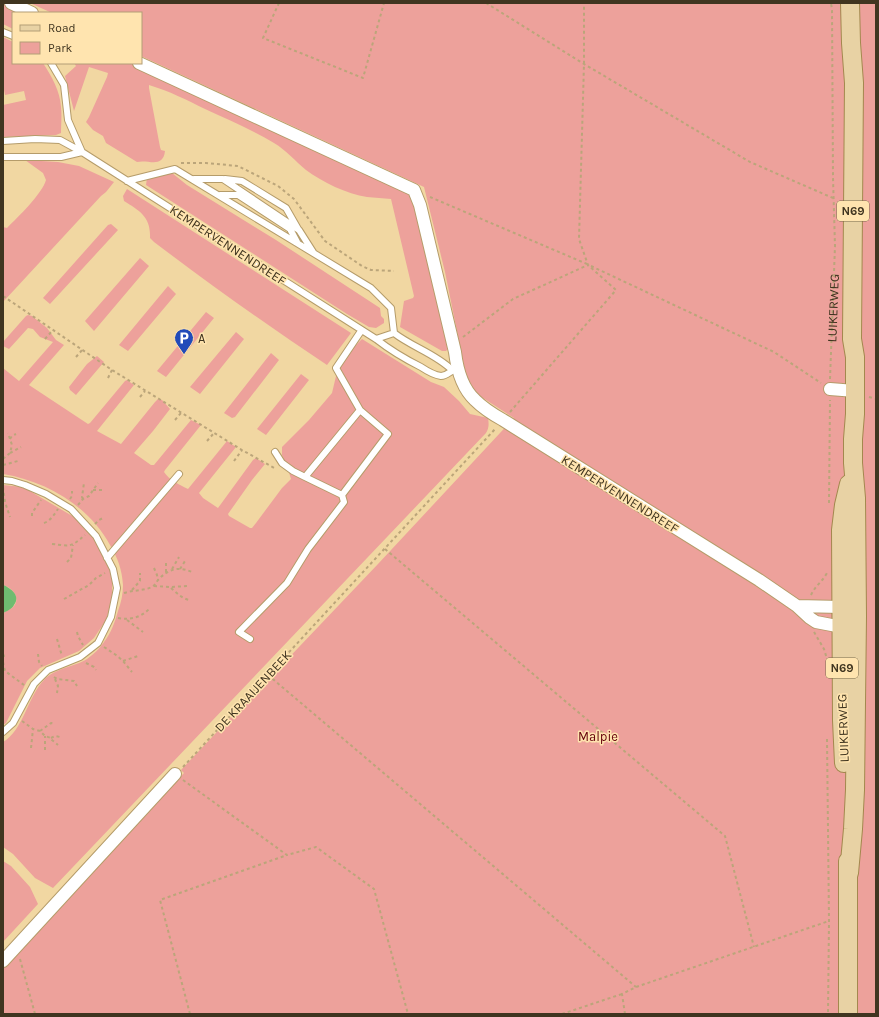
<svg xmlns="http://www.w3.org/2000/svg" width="879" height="1017" font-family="Karla,sans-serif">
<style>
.green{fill:#eda19b}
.water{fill:#6fbc70}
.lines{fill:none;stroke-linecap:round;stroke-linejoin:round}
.lane-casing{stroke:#b59c6a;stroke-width:8}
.street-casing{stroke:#b59c6a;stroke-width:14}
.primary-casing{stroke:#a3884e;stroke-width:20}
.path{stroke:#bba57a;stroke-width:2;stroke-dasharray:3 3;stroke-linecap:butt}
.lane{stroke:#fff;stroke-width:6}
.street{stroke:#fff;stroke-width:12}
.primary{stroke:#e8d2a4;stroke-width:18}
.labels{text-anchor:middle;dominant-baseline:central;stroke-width:3;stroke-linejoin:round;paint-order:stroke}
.shield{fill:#ffe4af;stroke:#796a4b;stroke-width:1}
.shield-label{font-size:12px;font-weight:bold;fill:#403520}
.street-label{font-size:13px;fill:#403520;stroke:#ffe4af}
.poi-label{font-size:13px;fill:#403520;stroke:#ffe4af;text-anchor:start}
.park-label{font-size:13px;fill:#65000c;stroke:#ffe4af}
</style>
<rect width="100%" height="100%" fill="#f1d7a2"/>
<!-- green -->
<path class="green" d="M3 3 23 13H13V29L3 24Z
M30 3H876V1014H3V958L174 783 184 773 181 770 266 680 268 682 279 670V668L378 564 514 418 483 398 472 390 466 376 445 272 424 187 141 56V13H52Z
M3 37 13 42V63H43C52 77 60 91 61 107 62 116 61 125 61 133L56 135 3 137V110L4 109 3 105 26 100 24 91 5 95 3 85Z
M74 63H131L413 196 449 344 448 349 446 351H442L400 327 404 301 413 298 414 296 391 199C383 198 375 198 367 197 347 194 322 182 306 170 295 161 286 150 274 143 252 130 229 120 205 109 187 100 169 91 149 85V88L160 147 161 150 165 151C163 169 148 159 137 162L106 143 103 136 93 130 86 122 89 117 107 77 108 73 89 67 74 111 65 76 76 66Z
M25 160 58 162 79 166 114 182 106 192 101 196 3 302V227L7 228C18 217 42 194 46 180L43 173Z
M172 173 187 185 276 240 380 308 381 316 384 319V323L376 328 369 327 347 314 146 185 147 178 161 176Z
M127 189 351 333 327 365C268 326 211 285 154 242L150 238C151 217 140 211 124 201L123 196Z
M111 224 118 230 50 304 43 298 108 225Z
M140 258 149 266 94 331 85 321Z
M168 286 176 294 128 351 119 345Z
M206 312 214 318 166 377 157 371Z
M28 315 32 316 47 328 56 340 64 345 29 385 88 424 90 423 125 381 127 380 134 385 97 431 121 444 155 402 158 399 162 400 170 409 153 431 134 453 151 465H154L191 420 201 425 165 470 164 472C169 480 180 485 188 489L227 441 236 447 199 493 203 498 218 508 253 460 256 458 265 464 252 480 228 514 229 516 250 528H252L256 523 282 488 291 479 287 466 282 455V447L309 420 332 393 337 372V371L354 347 362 339 431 382 444 387 459 401 470 414 488 418C489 424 489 428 486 433L53 888 35 878 13 854 3 847V742C23 731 28 696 44 680 55 668 74 667 87 659 94 654 100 648 104 642 111 633 115 622 118 611 121 603 123 594 123 585 122 570 118 558 110 545 89 506 46 481 3 474V368L19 381 53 342 40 337 33 329 28 328 9 349 3 346V342L26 316Z
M236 332 244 339 200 394 190 387Z
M271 353 279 360 235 417 232 418 224 413Z
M97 356 104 362 76 395 70 390 69 387 87 364Z
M301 374 309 380 266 435 257 429Z
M3 485 23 487 74 517 97 541 110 570 112 579V599L109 611 106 620 94 638 79 651 40 668 27 681 6 723 3 725V613C6 611 9 610 12 608 22 599 13 588 3 585Z
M3 861 11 866 30 887 38 904 3 942Z"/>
<!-- water -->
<path class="water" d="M3 585C11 588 21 596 14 605 12 609 7 611 3 613Z"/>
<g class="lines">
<defs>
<path id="lane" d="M3 32 13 36
M51 63 64 85 68 120 82 152 376 339C390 350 405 359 421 367 427 371 433 375 441 376 448 376 450 370 457 369
M3 141 35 139 60 140 82 152
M3 157H61L82 152
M194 179H223L299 230 313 252
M225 179 242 181 286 208 298 229
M127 181 175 169 371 288 391 308 394 333C412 347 436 354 452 370
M220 195H238L290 229 297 242
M376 339 394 333
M275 452 282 463 293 471 305 477
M3 480 12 481 25 485 46 494 71 509 96 536 113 569 117 588 111 617 98 643 80 657 48 670 34 684 13 723 3 732
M342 495 305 477 360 410
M107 558 179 474
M250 639 239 632 287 583 308 549 344 502 342 495 388 434 360 410 336 368 361 331"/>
<path id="street" d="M11 3 32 13
M139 63 414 190 420 205 455 352C457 369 462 388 475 400 482 407 494 415 503 420L759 580 797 606 810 618 816 622 842 627 847 623
M830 389 855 391
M797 606 841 607 847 611
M3 961 175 774"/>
<path id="primary" d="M844 763 842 720 841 530 844 505 849 484
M849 873 853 829 855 790 857 616 856 498 853 463V439L855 414V357L852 339 854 83 851 43 850 3
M848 1014V861"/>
</defs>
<!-- lane casing -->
<use href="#lane" class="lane-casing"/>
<!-- street casing -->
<use href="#street" class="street-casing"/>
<!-- primary casing -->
<use href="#primary" class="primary-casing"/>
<!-- path -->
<g class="path">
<path d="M279 3 263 38 363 78 384 3"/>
<path d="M486 3 584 64 750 162 833 198"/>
<path d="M181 163H206L238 166 278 186 294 199 325 241 362 266 371 270 394 271"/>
<path d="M430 197 587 264"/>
<path d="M591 266 774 352 821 383"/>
<path d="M3 296 112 370 242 450 276 469"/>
<path d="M463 337 513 299 588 265"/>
<path d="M45 339 53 330"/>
<path d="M76 357 83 349"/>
<path d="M108 378 112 370"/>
<path id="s1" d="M830 379 835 246 833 178 832 10 831 3"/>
<path d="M140 397 145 391"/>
<path d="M869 397 876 399"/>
<path d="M510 412 616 290 588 265 579 239 584 64V3"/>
<path d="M175 420 181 413"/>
<path d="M10 439 12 436 16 434"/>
<path d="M207 441 214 433"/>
<path d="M10 453 21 447"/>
<path d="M3 459 10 453 12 445 8 433"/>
<path d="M234 461 242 450"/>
<path d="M3 465 18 461"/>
<path d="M3 487 5 502 10 517"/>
<path d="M93 490H104"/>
<path d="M70 499 72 496V491"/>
<path d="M83 499 82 497 84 483"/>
<path d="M829 503 830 400"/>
<path d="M78 505 83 499 89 496 98 483"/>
<path d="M32 516V513L41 500"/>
<path d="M44 523C50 521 54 515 58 509"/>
<path d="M95 524 99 520 103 518"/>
<path d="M52 544C71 546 70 548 85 535"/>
<path d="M385 549 725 836 754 947"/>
<path d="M67 562 71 558 73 545"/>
<path d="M166 563V572"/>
<path d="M154 568 157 575 158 580"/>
<path d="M172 569 179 557"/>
<path d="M180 569 185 561 187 560"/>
<path d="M154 586 170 587 189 586"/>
<path d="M171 588C177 593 182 599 190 600"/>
<path d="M132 590 140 581V573"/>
<path d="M124 593C133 590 143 591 152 587 155 585 156 583 158 580 168 569 178 566 192 572"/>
<path d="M811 595C815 586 822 582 827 573"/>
<path d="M64 599 89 585 96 578 105 573"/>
<path d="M118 618C130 620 141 618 150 608"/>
<path d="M127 620 143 632"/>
<path d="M77 632 78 636 83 645"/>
<path d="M814 632 824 649 827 659"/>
<path d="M57 639 62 656"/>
<path d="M104 647 116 655 123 661 132 672"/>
<path d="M3 654 4 656 3 660"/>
<path d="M38 654 39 662 42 666"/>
<path d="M123 661 138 656"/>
<path d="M3 662 5 671 24 685"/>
<path d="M86 663 94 667 96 670"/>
<path d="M268 675 636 987"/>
<path d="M54 677 57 679 74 681 77 686"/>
<path d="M55 679 58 686 57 693"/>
<path d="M22 721 33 729 40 731 45 736 51 738 52 740 58 745"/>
<path d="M40 731 51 723 55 724"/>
<path d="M51 738 55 736 60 737"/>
<path d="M827 739 829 921 828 1014"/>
<path d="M31 748 33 729"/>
<path d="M45 750V736"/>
<path d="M183 767 496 428"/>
<path d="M183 780 287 855 316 847 374 889 408 1014"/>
<path d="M20 959 35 1014"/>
<path d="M190 1014 160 900 287 855"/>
<path d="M562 1014 622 994"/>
<path d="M625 1014 622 994 636 987 829 921"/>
</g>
<!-- lane -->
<use href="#lane" class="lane"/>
<!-- street -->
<use href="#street" class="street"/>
<!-- primary -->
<use href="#primary" class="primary"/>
</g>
<!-- icons -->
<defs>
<symbol id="parking-pin" viewBox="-11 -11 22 30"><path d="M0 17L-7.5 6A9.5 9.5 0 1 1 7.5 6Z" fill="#214bb9" stroke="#ffe4af"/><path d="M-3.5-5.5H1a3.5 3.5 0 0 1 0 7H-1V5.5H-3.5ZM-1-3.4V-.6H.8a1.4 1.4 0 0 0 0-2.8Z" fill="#fff"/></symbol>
</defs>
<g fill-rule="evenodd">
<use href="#parking-pin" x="173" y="327" width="22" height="30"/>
</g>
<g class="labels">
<!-- shield labels -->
<g class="shield">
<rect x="837" y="201" width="32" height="20" rx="3"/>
<rect x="826" y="658" width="32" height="20" rx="3"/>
</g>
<g class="shield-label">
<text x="853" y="211">N69</text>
<text x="842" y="668">N69</text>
</g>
<!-- street labels -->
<g class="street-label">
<text transform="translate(228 245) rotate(33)">KEMPERVENNENDREEF</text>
<text stroke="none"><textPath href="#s1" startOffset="71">LUIKERWEG</textPath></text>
<text transform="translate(620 494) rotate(32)">KEMPERVENNENDREEF</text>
<text transform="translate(253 691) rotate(-47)">DE KRAAIJENBEEK</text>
<text transform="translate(843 728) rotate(-92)">LUIKERWEG</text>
</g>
<!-- poi labels -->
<g class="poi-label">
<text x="198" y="338">A</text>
</g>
<!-- park labels -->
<g class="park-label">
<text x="598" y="736">Malpie</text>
</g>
</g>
<!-- border -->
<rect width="879" height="1017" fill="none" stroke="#403520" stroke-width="8"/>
<!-- legend -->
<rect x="12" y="12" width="130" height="52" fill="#ffe4af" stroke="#b39e76"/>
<rect x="20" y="25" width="20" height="6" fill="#e8d2a4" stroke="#b39e76"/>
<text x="48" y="32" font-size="12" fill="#403520">Road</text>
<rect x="20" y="42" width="20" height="12" fill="#eda19b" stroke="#b39e76"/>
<text x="48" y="52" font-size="12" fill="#403520">Park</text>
</svg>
